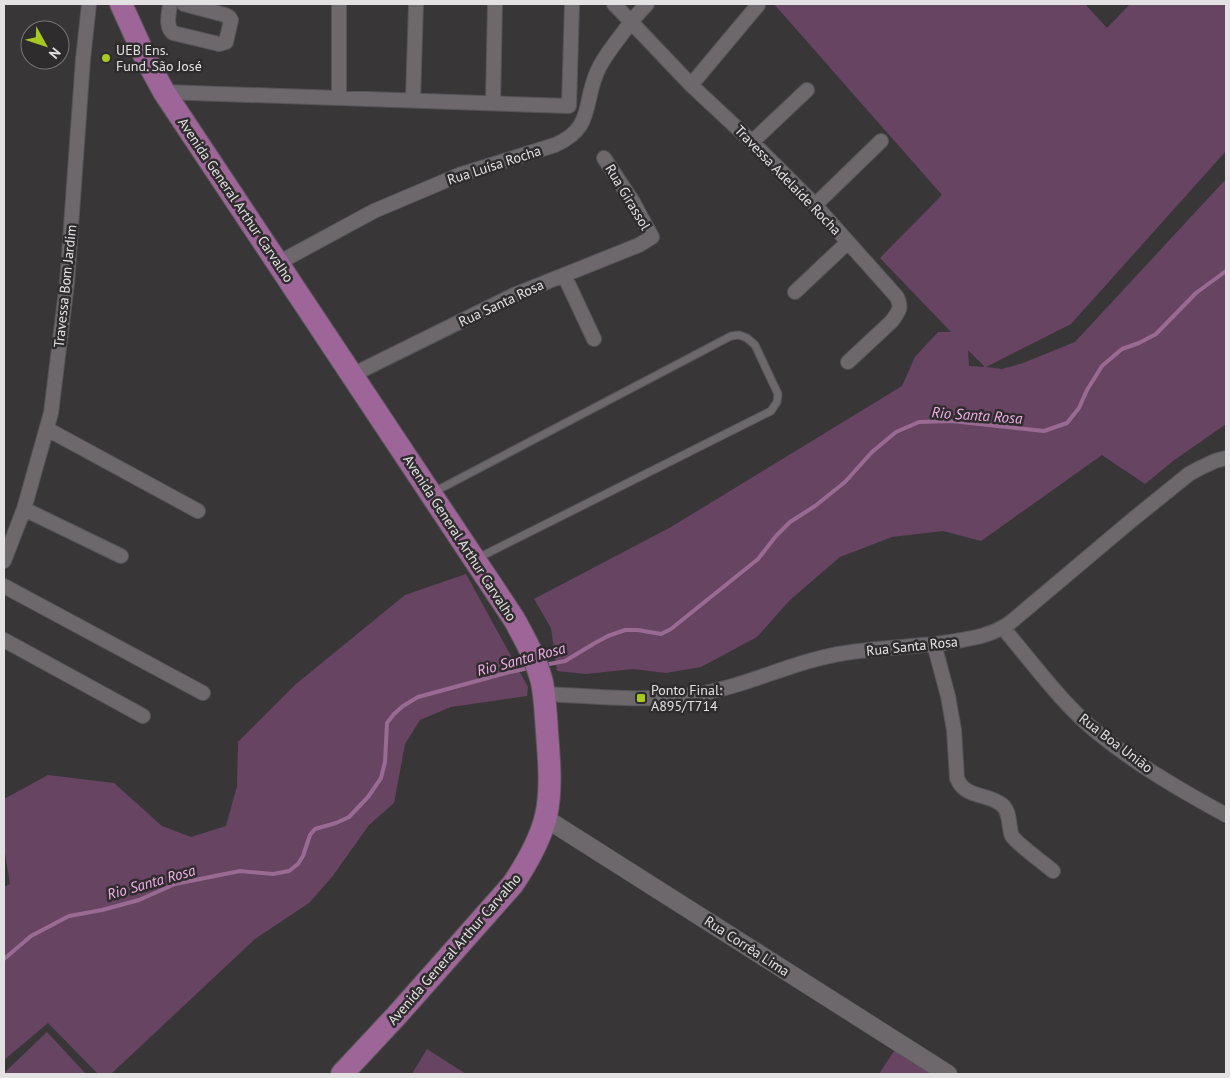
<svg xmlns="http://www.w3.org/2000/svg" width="1230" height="1078" font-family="'PT Sans',sans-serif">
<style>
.green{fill:#684463;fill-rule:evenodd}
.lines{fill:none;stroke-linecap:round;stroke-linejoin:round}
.stream{stroke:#996a92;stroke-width:4}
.service-casing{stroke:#575457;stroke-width:9}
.minor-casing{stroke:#575457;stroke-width:16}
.tertiary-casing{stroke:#575457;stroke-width:19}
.primary-casing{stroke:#575457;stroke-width:24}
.service{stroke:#6c686b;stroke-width:7}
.minor{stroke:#6c686b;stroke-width:14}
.tertiary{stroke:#6c686b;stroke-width:18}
.primary{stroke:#9e6598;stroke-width:22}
.poi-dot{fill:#a6c821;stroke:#2f2c2e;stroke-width:2}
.labels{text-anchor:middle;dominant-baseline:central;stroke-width:5;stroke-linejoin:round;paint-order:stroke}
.poi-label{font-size:14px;fill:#e4e1e3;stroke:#2f2c2e;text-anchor:start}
.street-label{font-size:14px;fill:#e4e1e3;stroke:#2f2c2e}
.water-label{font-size:15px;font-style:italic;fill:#f4afea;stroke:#2f2c2e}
</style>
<rect width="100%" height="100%" fill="#393638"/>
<!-- green -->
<path class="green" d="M774 4H1085L1107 28 1130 4H1226V151L1071 324 986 367 1002 369 1023 363 1075 342 1226 179V424L1173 461 1145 484 1102 455 981 541 943 531 892 537 840 557 790 600 757 637 701 667 666 673 633 669 586 674 557 671 551 628 534 599 671 527 902 386 915 357 938 332H951L880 258 942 195ZM968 350 984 366V367L969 366Z
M466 574 528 687 527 696 451 707 420 720 405 744 394 803 369 825 332 877 309 903 255 939 111 1074H98L48 1023 4 1060V887L10 884 4 847V799L48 775 114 783 162 826 191 837 226 826 237 786 238 742 296 684 405 595Z
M47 1032 86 1074H4V1073Z
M896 1048 934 1074H879Z
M427 1049 466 1074H412Z"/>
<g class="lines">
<!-- stream -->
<path class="stream" d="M544 665 565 661 595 643 608 636 625 630H638L661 634 671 629 758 559 776 536 790 522 815 506 845 482 872 452 896 432 919 422 952 421 1044 431 1067 423 1079 408 1087 390 1102 366 1122 349 1139 343 1156 334 1196 293 1226 271
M4 959 31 936 69 916 102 910 139 900 175 884 240 871 273 874 289 871 298 864 303 856 310 835 315 829 336 823 349 817 368 797 381 778 385 762 387 723 394 714 403 706 418 697 506 673 529 668"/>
<defs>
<path id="service" d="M434 492 731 336 739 335 747 338 755 345 778 394 777 402 771 411 478 558"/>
<path id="minor" d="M170 4C169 14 165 26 173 33L219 44 226 42 231 20 229 17 225 15 184 4
M614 4 691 85 752 142 815 205 897 297C902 308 899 311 892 321L848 362
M691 85 758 5
M164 92 569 106 572 4
M339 97V4
M413 100 416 4
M493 103 495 4
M752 142 807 90
M815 205 881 141
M278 263 374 211 459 175 555 145C594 128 583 104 597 72 601 63 607 54 613 46 624 31 634 17 647 4
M564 275 594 339
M795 292 848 242
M352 375 514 295 639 245 652 237 633 202 604 158
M47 429 198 511
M24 509 121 556
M4 561 24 509 51 413 67 283 83 59 89 4
M4 586 203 693
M1003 628C1033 663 1062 704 1098 733 1137 765 1182 791 1226 815
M4 640 143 716
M934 644 948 696 954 730 957 778C964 798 986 793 1001 804 1011 811 1008 826 1012 836 1017 844 1045 864 1053 871
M544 694C593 696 643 702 692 695 744 688 792 661 845 653 877 648 910 647 943 643 967 639 991 637 1011 622L1132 520 1189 474 1200 468 1215 461 1226 458"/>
<path id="tertiary" d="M545 818 948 1074"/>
<path id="primary" d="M121 4 146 59 164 92 514 619C525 639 536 659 542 682 545 698 546 715 547 732 549 759 552 789 546 816 540 841 527 863 513 884L398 1014 342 1074"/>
</defs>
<!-- service casing -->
<use href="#service" class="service-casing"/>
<!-- minor casing -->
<use href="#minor" class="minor-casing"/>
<!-- tertiary casing -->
<use href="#tertiary" class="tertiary-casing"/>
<!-- primary casing -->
<use href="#primary" class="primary-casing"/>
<!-- service -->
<use href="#service" class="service"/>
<!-- minor -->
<use href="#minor" class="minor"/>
<!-- tertiary -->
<use href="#tertiary" class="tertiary"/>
<!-- primary -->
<use href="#primary" class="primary"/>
</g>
<!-- markers -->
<g class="poi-dot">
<circle cx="106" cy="58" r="5"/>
<rect x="636" y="693" width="10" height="10" rx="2.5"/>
</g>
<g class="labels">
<!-- poi labels -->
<g class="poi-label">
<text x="116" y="50">UEB Ens.<tspan x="116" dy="16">Fund. São José</tspan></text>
<text x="651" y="690">Ponto Final:<tspan x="651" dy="16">A895/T714</tspan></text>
</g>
<!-- street labels -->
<g class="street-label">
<text transform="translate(494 165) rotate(-18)">Rua Luísa Rocha</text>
<text transform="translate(788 180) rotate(46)">Travessa Adelaíde Rocha</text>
<text transform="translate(628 197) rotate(59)">Rua Girassol</text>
<text transform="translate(236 200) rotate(56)">Avenida General Arthur Carvalho</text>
<text transform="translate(65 286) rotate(-84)">Travessa Bom Jardim</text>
<text transform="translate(501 303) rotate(-25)">Rua Santa Rosa</text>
<text transform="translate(460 538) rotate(57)">Avenida General Arthur Carvalho</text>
<text transform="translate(912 646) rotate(-6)">Rua Santa Rosa</text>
<text transform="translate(1116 743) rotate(37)">Rua Boa União</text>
<text transform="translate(747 946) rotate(33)">Rua Corrêa Lima</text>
<text transform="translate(454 949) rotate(-49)">Avenida General Arthur Carvalho</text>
</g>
<!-- water labels -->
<g class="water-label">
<text transform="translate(977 415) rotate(4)">Rio Santa Rosa</text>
<text transform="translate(521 659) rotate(-15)">Rio Santa Rosa</text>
<text transform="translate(151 882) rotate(-16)">Rio Santa Rosa</text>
</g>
</g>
<!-- border -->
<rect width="1230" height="1078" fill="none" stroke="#e4e1e3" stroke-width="10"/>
<!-- north arrow -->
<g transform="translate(45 45) rotate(130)"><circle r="24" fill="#2f2c2e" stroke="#777476"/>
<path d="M0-4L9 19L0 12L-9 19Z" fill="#a6c821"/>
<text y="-8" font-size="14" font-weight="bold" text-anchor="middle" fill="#e4e1e3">N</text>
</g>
</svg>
